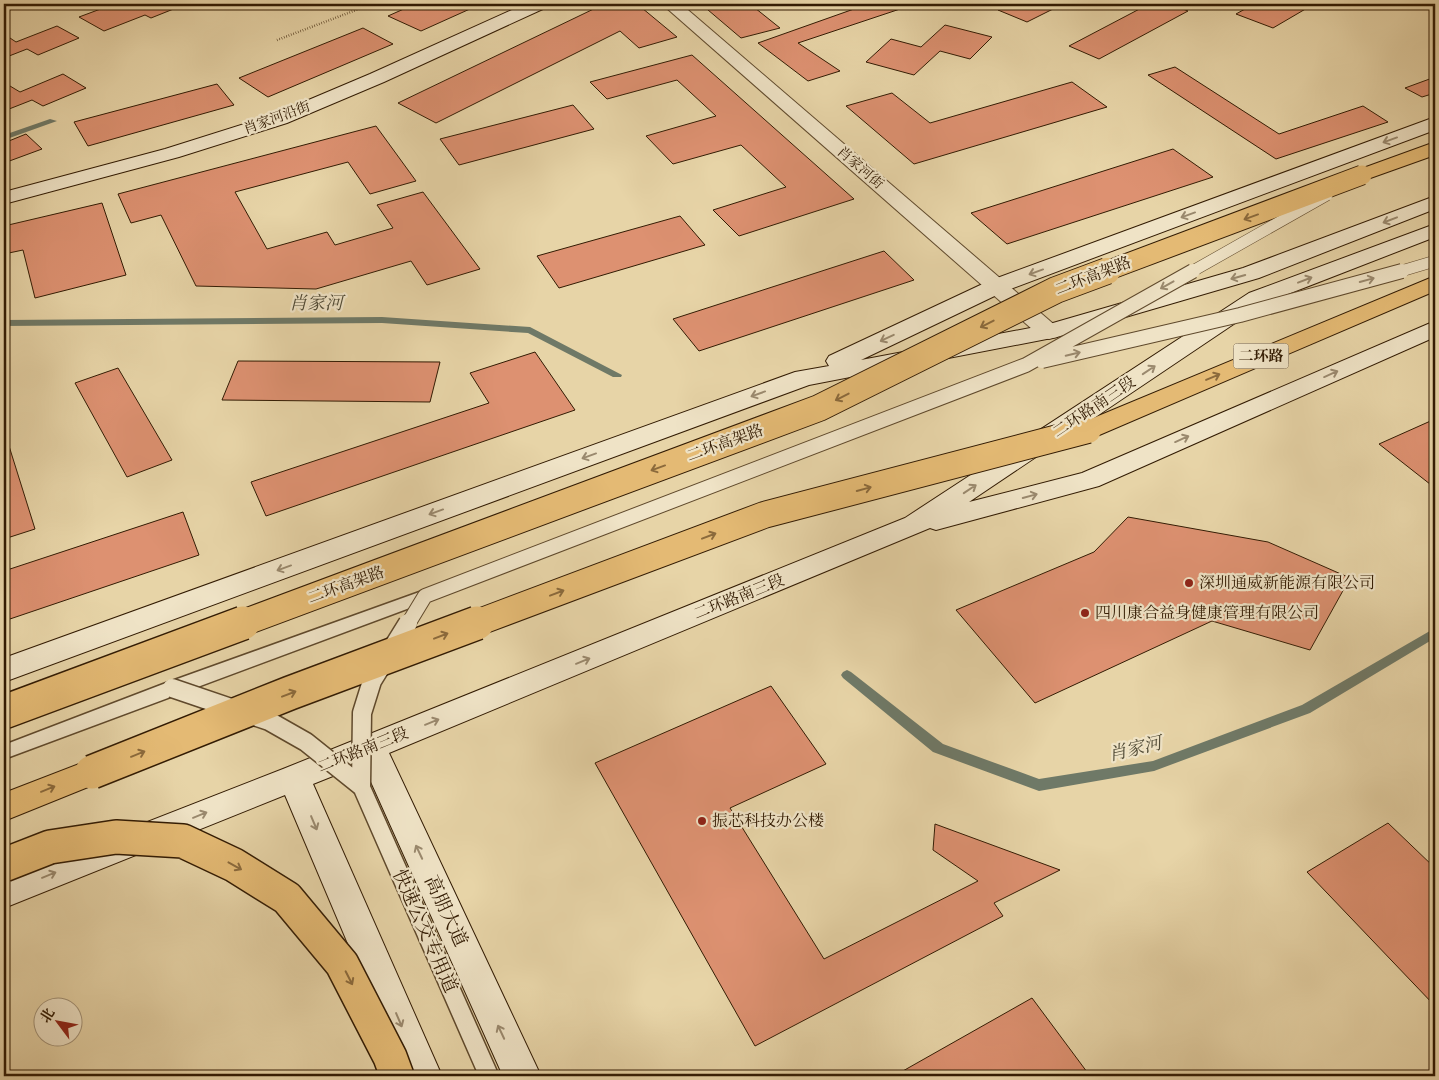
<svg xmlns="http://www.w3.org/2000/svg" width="1439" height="1080" font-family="'Libre Bodoni','Noto Serif SC',serif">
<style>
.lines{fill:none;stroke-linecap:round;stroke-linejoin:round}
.stream{fill:#6f7967;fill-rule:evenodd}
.building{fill:#dd9171;stroke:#321b03}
.lane-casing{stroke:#5f492c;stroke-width:3}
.street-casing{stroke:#5f492c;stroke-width:2}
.secondary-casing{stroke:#321b03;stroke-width:2}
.highway-casing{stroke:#321b03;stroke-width:2}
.path{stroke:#321b03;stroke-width:2.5;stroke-dasharray:0.5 2;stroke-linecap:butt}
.lane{fill:#efe3c6;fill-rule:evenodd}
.street{fill:#efe3c6;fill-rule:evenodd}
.secondary{fill:#efe3c6;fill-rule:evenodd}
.highway{fill:#e4ba74;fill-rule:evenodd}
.lane-bridge-far2-casing{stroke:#5f492c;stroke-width:12;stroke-linecap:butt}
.lane-bridge-far1-casing{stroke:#5f492c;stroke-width:16;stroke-linecap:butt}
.lane-bridge-casing{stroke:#5f492c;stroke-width:21;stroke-linecap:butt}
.highway-bridge-far2-casing{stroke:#321b03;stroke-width:21;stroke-linecap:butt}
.highway-bridge-far1-casing{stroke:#321b03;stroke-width:28;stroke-linecap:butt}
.highway-bridge-casing{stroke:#321b03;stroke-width:36;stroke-linecap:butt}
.lane-bridge-far2{stroke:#efe3c6;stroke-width:11}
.lane-bridge-far1{stroke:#efe3c6;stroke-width:14}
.lane-bridge{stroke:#efe3c6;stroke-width:18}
.highway-bridge-far2{stroke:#e4ba74;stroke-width:19}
.highway-bridge-far1{stroke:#e4ba74;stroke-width:26}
.highway-bridge{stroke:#e4ba74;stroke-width:33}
.oneway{stroke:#9a896e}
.oneway2{stroke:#8b6a3c}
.poi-dot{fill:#8f2418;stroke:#efe3c6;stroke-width:2}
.labels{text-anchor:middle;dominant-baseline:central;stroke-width:4.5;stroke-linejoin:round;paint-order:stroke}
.far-street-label{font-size:14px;fill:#321b03;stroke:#efe3c6}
.shield{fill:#efe3c6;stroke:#6b573e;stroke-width:1}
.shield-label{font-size:15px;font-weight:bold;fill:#321b03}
.street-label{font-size:16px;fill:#321b03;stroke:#efe3c6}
.poi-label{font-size:16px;fill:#321b03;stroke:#efe3c6;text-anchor:start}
.water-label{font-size:18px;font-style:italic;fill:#504a35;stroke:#efe3c6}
.near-street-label{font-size:19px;fill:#321b03;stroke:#efe3c6}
</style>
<rect width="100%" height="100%" fill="#e7d4a7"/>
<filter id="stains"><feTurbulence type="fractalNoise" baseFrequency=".004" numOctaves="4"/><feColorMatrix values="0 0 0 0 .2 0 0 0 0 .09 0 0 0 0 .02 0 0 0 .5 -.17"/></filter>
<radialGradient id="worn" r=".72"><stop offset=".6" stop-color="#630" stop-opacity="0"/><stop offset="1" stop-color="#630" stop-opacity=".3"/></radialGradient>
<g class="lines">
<!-- stream -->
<path class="stream" d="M50 119 57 121 4 140V135Z
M382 317 530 327 622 375 621 377H613L528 333 382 323 4 326V320Z
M1435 628V638L1310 713 1154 771 1039 791 933 752 843 678 841 675 843 672 847 670 851 672 943 744 1039 779 1153 761 1302 705Z"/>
</g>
<!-- building -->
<path class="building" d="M4 4H26L4 12Z
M114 4 128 5 132 4H204L194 8 186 4 151 18 145 15 104 31 79 17Z
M415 4H481L421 31 388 16Z
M604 4 642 8 677 37 639 48 620 31 436 123 398 103Z
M701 4H750L780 28 741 38Z
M868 4H905L909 6 798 43 840 71 808 81 758 43Z
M1011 4H1063L1027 22 998 10Z
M1149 4H1170L1188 11 1099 59 1069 46Z
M1254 4H1314L1273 28 1236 14Z
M945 25 992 37 970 59 940 51 914 75 866 62 891 39 921 47Z
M57 26 79 38 38 55 27 49 4 58V37L7 36 16 42Z
M363 28 393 44 268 97 239 78Z
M692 55 854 199 739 236 713 210 786 187 741 145 673 164 646 136 716 116 677 80 607 99 590 82Z
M1175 67 1279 134 1363 106 1388 122 1276 159 1148 75Z
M63 74 86 88 43 106 32 100 4 111V88L10 86 20 92Z
M1435 77V93L1422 97 1405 88Z
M1072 82 1107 107 914 164 846 106 892 93 930 123Z
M217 84 234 105 88 146 74 122Z
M573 105 594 129 459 165 440 139Z
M376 126 416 181 370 194 348 162 235 192 267 249 327 232 335 245 393 228 377 205 423 192 480 269 427 285 411 261 316 289 196 286 161 215 131 223 118 194Z
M26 134 42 149 4 163V143Z
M1173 149 1213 177 1007 244 971 213Z
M102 203 126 275 35 298 23 250 4 254V226Z
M680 216 705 245 559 288 537 256Z
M884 251 914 280 699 351 673 319Z
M535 352 575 410 266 516 251 482 489 403 470 373Z
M238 361 440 362 430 402 222 400Z
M118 368 172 460 127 477 75 383Z
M1435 419V488L1379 444Z
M4 430 35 529 4 539Z
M183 512 199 555 4 621V571Z
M1128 517 1268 542 1350 578 1310 650 1212 621 1035 703 956 610 1094 552Z
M771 686 826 764 730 808 824 959 978 881 933 850 935 824 1060 870 994 903 1003 916 755 1046 595 763Z
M1388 823 1435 868V1006L1307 872Z
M1032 998 1090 1076H894Z"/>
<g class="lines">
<defs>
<path id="lane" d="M425 590 431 592 433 596 431 600 4 759V745L166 683Z
M361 779 367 781 370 786 499 1076H479L352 786 355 781Z"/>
<path id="street" d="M662 4H681L1057 327 1061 332 1057 337 1049 339 1041 337Z"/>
<path id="secondary" d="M525 4H548L545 8 384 82 287 123 179 157 4 204V192L165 149 273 115 370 74Z
M1435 117V130L1005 291 861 360 1046 325 1243 268 1435 196V209L1259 278 1057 337 809 385 4 682V658L795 372 829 366 826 361 829 356 989 281Z
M1435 224V237L1265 303 969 502 1082 473 1435 321V337L1099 486 936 530 930 528 389 753 541 1076H503L363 764 313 784 442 1076H404L285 795 4 908V878L283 769 905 518 1249 293Z"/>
<path id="highway" d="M1435 142V155L1362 181 1355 179 1352 175 1355 171Z
M1435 276V291L1097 436 1088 438 1079 436 1075 430 1079 424Z
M92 759 103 763 108 772 103 781 4 821V793Z"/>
</defs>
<!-- lane casing -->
<use href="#lane" class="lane-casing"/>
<!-- street casing -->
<use href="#street" class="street-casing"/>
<!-- secondary casing -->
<use href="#secondary" class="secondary-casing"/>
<!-- highway casing -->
<use href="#highway" class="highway-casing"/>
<!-- path -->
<path class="path" d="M277 40 372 4"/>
<!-- lane -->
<use href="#lane" class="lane"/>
<!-- street -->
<use href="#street" class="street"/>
<!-- secondary -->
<use href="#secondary" class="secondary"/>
<!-- highway -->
<use href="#highway" class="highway"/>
<defs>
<path id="lane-bridge-far2" d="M1191 272 1327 195
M1398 272 1435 261"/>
<path id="lane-bridge-far1" d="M1042 361 1240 315 1402 271
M408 624 425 596 1026 365 1193 271"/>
<path id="lane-bridge" d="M172 688 269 721 306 742 361 786
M361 786 362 713 372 681 408 623"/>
<path id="highway-bridge-far2" d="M1104 272 1362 175"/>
<path id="highway-bridge-far1" d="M240 624 819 408 1056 290 1107 271
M474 624 764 515 1088 430"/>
<path id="highway-bridge" d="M4 712 243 623
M92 772 290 693 477 623
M4 865 50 847 116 837 183 841 234 865 287 898 342 964 390 1057 397 1076"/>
</defs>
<!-- lane-bridge-far2 casing -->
<use href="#lane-bridge-far2" class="lane-bridge-far2-casing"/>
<!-- lane-bridge-far1 casing -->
<use href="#lane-bridge-far1" class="lane-bridge-far1-casing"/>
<!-- lane-bridge casing -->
<use href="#lane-bridge" class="lane-bridge-casing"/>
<!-- highway-bridge-far2 casing -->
<use href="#highway-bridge-far2" class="highway-bridge-far2-casing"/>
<!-- highway-bridge-far1 casing -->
<use href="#highway-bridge-far1" class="highway-bridge-far1-casing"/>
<!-- highway-bridge casing -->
<use href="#highway-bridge" class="highway-bridge-casing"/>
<!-- lane-bridge-far2 -->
<use href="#lane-bridge-far2" class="lane-bridge-far2"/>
<!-- lane-bridge-far1 -->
<use href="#lane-bridge-far1" class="lane-bridge-far1"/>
<!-- lane-bridge -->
<use href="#lane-bridge" class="lane-bridge"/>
<!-- highway-bridge-far2 -->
<use href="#highway-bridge-far2" class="highway-bridge-far2"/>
<!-- highway-bridge-far1 -->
<use href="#highway-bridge-far1" class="highway-bridge-far1"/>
<!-- highway-bridge -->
<use href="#highway-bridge" class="highway-bridge"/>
</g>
<!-- one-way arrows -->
<defs><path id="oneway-shaft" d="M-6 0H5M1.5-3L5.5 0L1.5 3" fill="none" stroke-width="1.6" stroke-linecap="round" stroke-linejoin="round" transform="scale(1.25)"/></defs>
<g class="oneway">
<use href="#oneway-shaft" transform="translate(1390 140) rotate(160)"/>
<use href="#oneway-shaft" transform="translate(1188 215) rotate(160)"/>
<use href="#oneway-shaft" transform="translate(1390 220) rotate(159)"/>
<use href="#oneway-shaft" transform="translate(1036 272) rotate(160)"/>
<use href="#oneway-shaft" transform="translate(1238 277) rotate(164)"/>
<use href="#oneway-shaft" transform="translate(1305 280) rotate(-21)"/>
<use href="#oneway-shaft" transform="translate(1367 280) rotate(-15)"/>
<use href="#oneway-shaft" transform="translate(1167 285) rotate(151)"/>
<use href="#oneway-shaft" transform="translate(887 338) rotate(155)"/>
<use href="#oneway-shaft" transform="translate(1073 354) rotate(-13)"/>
<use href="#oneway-shaft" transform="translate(1149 370) rotate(-34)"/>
<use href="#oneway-shaft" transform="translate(1331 374) rotate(-24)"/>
<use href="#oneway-shaft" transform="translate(758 394) rotate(160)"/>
<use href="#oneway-shaft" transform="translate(1182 439) rotate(-24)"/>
<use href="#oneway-shaft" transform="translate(589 456) rotate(160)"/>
<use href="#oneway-shaft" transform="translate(970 489) rotate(-34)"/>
<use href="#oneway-shaft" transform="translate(1030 496) rotate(-15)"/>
<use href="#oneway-shaft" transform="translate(436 512) rotate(160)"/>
<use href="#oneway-shaft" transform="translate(284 568) rotate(160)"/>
<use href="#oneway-shaft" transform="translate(583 661) rotate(-22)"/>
<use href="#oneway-shaft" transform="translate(432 722) rotate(-22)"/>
<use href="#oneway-shaft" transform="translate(200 815) rotate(-22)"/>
<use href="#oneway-shaft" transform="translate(314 823) rotate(67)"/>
<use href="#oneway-shaft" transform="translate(419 852) rotate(-115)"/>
<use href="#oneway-shaft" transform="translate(49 875) rotate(-22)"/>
<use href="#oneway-shaft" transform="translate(399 1020) rotate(67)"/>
<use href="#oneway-shaft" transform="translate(501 1032) rotate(-115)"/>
</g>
<g class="oneway2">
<use href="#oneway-shaft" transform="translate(1251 217) rotate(160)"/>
<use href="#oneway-shaft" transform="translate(987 324) rotate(153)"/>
<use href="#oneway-shaft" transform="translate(1213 377) rotate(-23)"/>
<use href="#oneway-shaft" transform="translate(842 397) rotate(153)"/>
<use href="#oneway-shaft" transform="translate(658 468) rotate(160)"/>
<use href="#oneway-shaft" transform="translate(864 489) rotate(-15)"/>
<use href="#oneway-shaft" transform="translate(709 536) rotate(-21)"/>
<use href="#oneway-shaft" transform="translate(557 593) rotate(-21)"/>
<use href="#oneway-shaft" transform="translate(441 636) rotate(-21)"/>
<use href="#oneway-shaft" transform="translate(289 694) rotate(-21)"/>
<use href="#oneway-shaft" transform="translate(138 754) rotate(-22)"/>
<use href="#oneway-shaft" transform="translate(48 789) rotate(-22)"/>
<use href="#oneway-shaft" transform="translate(235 866) rotate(29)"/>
<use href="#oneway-shaft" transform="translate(349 978) rotate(63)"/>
</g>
<!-- markers -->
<g class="poi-dot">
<circle cx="1189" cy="583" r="5"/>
<circle cx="1085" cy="613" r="5"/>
<circle cx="702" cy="821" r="5"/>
</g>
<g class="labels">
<!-- far-street labels -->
<g class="far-street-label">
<text transform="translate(277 118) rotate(-20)">肖家河沿街</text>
<text transform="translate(860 168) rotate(41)">肖家河街</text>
</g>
<!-- shield labels -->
<rect class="shield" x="1233.5" y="343.5" width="55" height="25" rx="4"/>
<g class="shield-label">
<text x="1261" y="356">二环路</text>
</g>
<!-- street labels -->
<g class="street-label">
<text transform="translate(1093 276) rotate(-21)">二环高架路</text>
<text transform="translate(1094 407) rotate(-34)">二环路南三段</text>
<text transform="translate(725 443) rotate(-20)">二环高架路</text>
<text transform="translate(346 585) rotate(-20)">二环高架路</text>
<text transform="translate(739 597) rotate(-22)">二环路南三段</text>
<text transform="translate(363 750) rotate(-22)">二环路南三段</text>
</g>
<!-- poi labels -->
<g class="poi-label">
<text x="1199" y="583">深圳通威新能源有限公司</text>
<text x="1095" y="613">四川康合益身健康管理有限公司</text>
<text x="712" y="821">振芯科技办公楼</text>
</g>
<!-- water labels -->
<g class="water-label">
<text x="316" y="303">肖家河</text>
<text transform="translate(1135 749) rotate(-13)">肖家河</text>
</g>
<!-- near-street labels -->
<g class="near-street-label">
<text transform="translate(446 911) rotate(65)">高朋大道</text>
<text transform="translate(425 931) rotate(66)">快速公交专用道</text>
</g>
</g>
<!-- margin -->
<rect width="1439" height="1080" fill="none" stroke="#e7d4a7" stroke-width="20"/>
<rect x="5" y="5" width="1429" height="1070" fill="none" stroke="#321b03" stroke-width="2.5"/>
<rect x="10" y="10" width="1419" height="1060" fill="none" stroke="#321b03"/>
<!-- north arrow -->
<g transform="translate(58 1022) rotate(302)"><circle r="24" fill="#efe3c6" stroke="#a39378"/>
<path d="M0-4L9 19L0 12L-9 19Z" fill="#8f2418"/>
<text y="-8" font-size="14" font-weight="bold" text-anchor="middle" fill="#321b03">北</text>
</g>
<rect width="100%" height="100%" filter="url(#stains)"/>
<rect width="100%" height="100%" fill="url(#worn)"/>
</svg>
